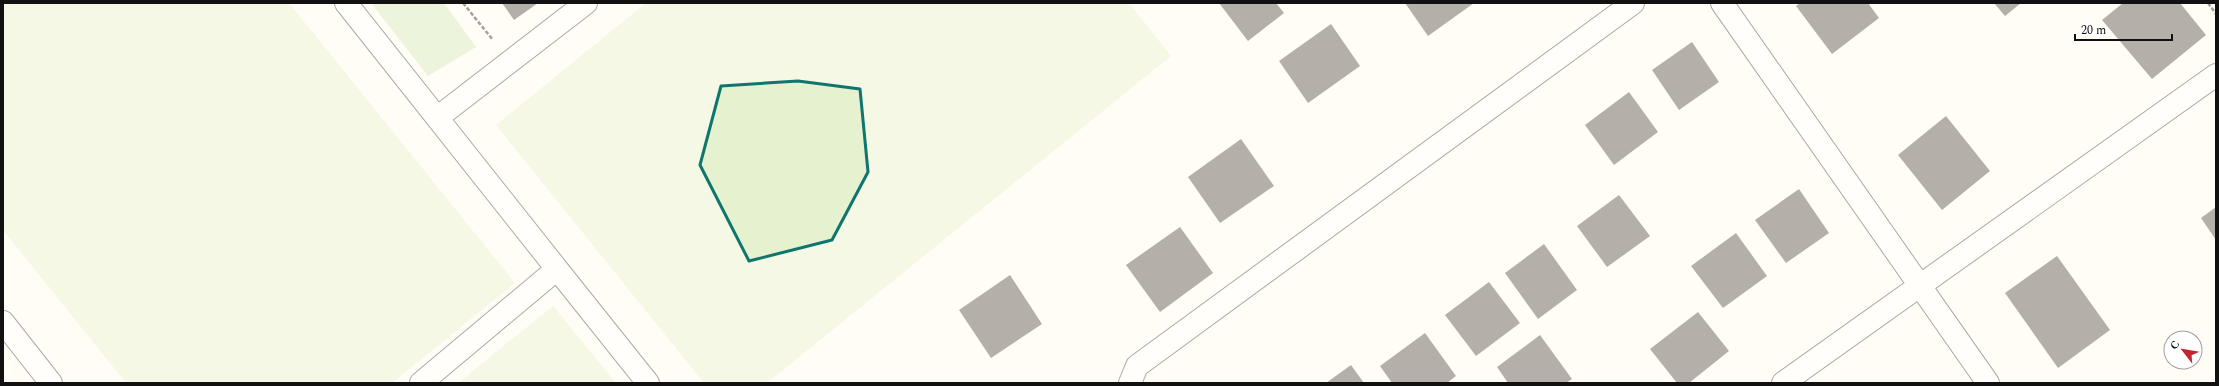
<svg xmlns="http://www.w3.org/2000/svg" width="2219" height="386" font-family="Spectral,serif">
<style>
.green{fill:#d5ebbd}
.pitch{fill:#e6f2cf}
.building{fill:#5a524d}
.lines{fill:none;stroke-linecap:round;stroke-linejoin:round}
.minor-casing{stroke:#444;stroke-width:24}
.path{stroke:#333;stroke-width:2.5;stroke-dasharray:4 2;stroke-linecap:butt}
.minor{stroke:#fff;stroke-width:22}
.marked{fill:none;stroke:#0f766e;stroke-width:3;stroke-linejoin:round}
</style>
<rect width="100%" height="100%" fill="#fffdf5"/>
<!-- green -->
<path class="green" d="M371 3H444L476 47 428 76Z"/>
<!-- pitch -->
<path class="pitch" d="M3 3H289L515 283 392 383H126L3 230Z
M646 3H1129L1171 56 767 383H704L496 125Z
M553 306 616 383H458Z"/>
<!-- building -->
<path class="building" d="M502 3H538L514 20Z
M1219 3H1276L1284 13 1248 41Z
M1405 3H1474L1428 36Z
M1800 3H1868L1879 18 1832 54 1796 6Z
M1994 3H2021L2005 16Z
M2123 3H2180L2206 35 2152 79 2102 20Z
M1331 24 1360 66 1308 103 1279 61Z
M1692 42 1719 82 1679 110 1652 70Z
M1629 92 1658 132 1614 165 1585 125Z
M1946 116 1990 171 1942 210 1898 155Z
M1241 139 1274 186 1220 223 1188 177Z
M1799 189 1829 233 1786 263 1755 220Z
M1619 195 1650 236 1607 267 1577 226Z
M2216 207V240L2201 218Z
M1180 227 1213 273 1160 312 1126 265Z
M1736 233 1767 276 1723 308 1691 266Z
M1544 244 1577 290 1538 319 1505 273Z
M2057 256 2110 330 2058 368 2005 293Z
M1010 275 1042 324 991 358 959 310Z
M1489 282 1520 323 1476 356 1445 315Z
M1698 312 1729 351 1689 383H1677L1650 349Z
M1425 333 1456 376 1447 383H1392L1380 366Z
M1540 335 1572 379 1566 383H1508L1497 367Z
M1351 365 1364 383H1326Z"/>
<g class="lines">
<defs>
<path id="minor" d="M346 3 557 269 421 383
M1722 3 1988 383
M437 118 586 3
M557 269 648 383
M3 322 51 383
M1130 383 1137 366 1633 3
M1783 383 2216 75"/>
</defs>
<!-- minor casing -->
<use href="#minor" class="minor-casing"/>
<!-- path -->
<path class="path" d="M463 3 493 40
M2208 3 2216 14"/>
<!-- minor -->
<use href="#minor" class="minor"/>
</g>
<!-- marked area -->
<path d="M0 0H2219V386H0ZM798 81 860 89 868 172 832 240 749 261 700 165 721 86Z" fill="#fffdf5" fill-opacity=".55" fill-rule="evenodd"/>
<path class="marked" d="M798 81 860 89 868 172 832 240 749 261 700 165 721 86Z"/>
<!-- border -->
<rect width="2219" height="386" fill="none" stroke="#111111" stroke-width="8"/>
<!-- north arrow -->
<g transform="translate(2183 350) rotate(301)"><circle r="19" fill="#ffffff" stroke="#a0a0a0"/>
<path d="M0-3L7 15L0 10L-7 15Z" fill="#c4262e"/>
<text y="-6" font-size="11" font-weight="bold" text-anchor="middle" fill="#111111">С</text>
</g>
<!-- scale -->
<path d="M2075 34v6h97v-6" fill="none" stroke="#111111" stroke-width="2"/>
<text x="2081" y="34" font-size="12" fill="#111111" stroke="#ffffff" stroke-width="3" paint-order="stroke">20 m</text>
</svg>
